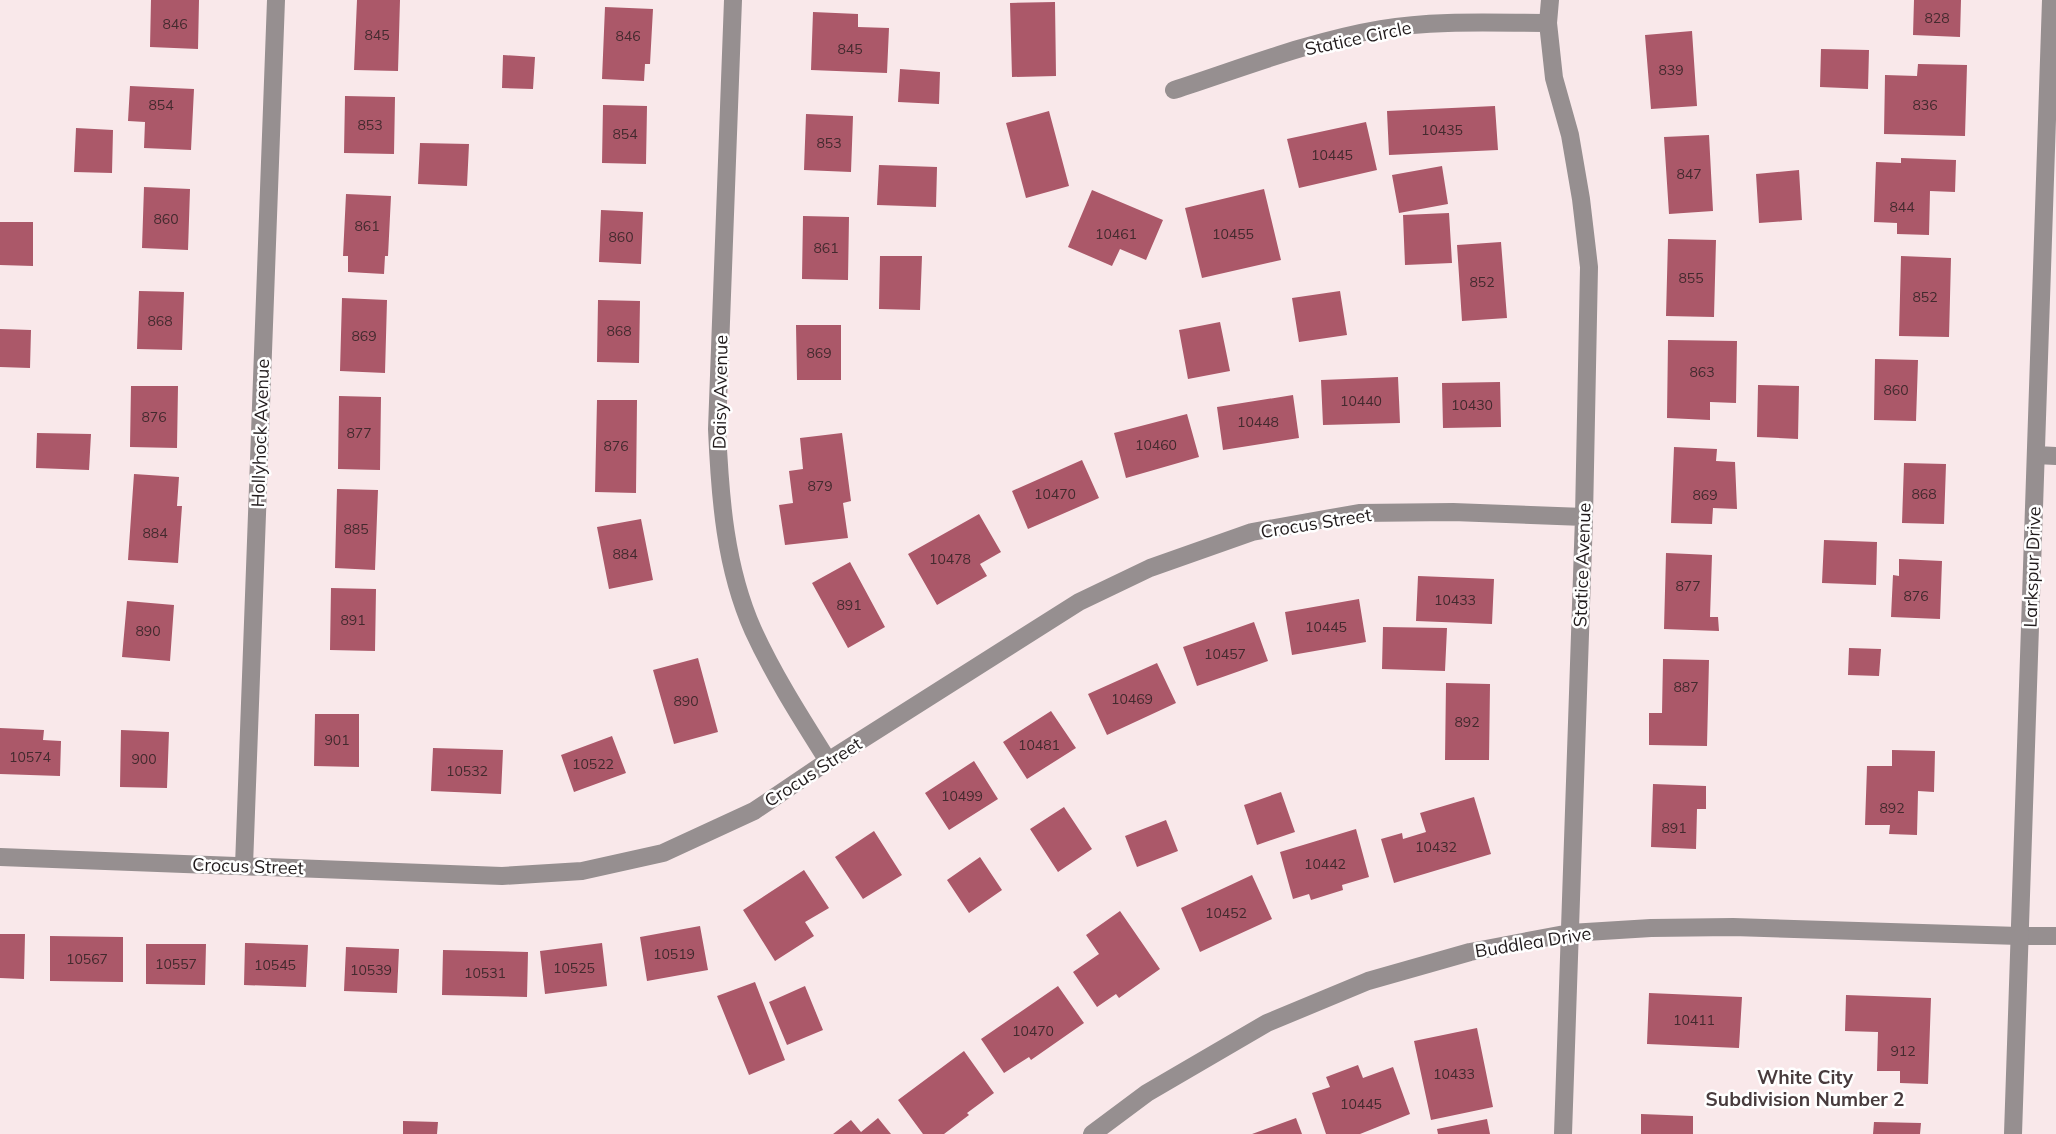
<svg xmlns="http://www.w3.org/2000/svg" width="2056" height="1134" font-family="Mulish,sans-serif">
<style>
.building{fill:#ab5869}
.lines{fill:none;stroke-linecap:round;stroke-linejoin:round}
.lane{stroke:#968f90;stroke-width:18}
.street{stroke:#968f90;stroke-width:18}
.labels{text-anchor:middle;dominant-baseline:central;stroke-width:5;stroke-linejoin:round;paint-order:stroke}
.number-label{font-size:14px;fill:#432a2e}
.street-label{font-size:18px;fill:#201a1b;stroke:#fff}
.neighbourhood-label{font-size:19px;font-weight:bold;fill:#483b3d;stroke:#fff}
</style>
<rect width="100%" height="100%" fill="#f9e8ea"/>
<!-- building -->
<path class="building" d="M151 0H199L198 49 150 47Z
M357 0H400L398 71 354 70Z
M1914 0H1961L1960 37 1913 35Z
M1055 2 1056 76 1012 77 1010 3Z
M605 7 653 9 650 64H645L644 81 602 79Z
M813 12 858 14V27L889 28 887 73 811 70Z
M1692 31 1697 106 1651 109 1645 35Z
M1821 49 1869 50 1868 89 1820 87Z
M503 55 535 57 533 89 502 88Z
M1918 64 1967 65 1965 136 1884 134 1885 75 1917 76Z
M900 69 940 72 939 104 898 102Z
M130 86 194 89 191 150 144 148 145 122 128 121Z
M345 96 395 97 394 154 344 153Z
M603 105 647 106 646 164 602 163Z
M1495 106 1498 150 1389 155 1387 111Z
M1049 111 1069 186 1026 198 1006 123Z
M806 114 853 116 851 172 804 170Z
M1366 122 1377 170 1299 188 1287 139Z
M76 128 113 130 112 173 74 172Z
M1709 135 1713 211 1669 214 1664 137Z
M420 143 469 144 467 186 418 184Z
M1901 158 1956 160 1955 192 1930 191 1929 235 1897 234V223L1874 222 1876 162 1901 163Z
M879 165 937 167 936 207 877 205Z
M1442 166 1448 204 1399 213 1392 175Z
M1799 170 1802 220 1759 223 1756 174Z
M144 187 190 189 188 250 142 248Z
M1264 189 1281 260 1202 278 1185 208Z
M1092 190 1163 220 1146 260 1120 249 1112 266 1068 247Z
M346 194 391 196 388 256H385L384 274 348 272V256H343Z
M601 210 643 212 641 264 599 262Z
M1449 213 1452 263 1405 265 1403 215Z
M803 216 849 217 848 280 802 279Z
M0 222H33V266L0 265Z
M1668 239 1716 240 1714 317 1666 316Z
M1501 242 1507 318 1462 321 1457 245Z
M880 256H922L920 310 879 309Z
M1901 256 1951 258 1949 337 1899 336Z
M139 291 184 292 182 350 137 349Z
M1340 291 1347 335 1299 342 1292 298Z
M342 298 387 300 385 373 340 371Z
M598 300 640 301 639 363 597 362Z
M1220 322 1230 371 1188 379 1179 330Z
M796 325H841V380H797Z
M0 329 31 330 30 368 0 367Z
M1668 340 1737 341 1736 403 1710 402V420L1667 418Z
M1875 359 1918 360 1916 421 1874 420Z
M1398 377 1400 423 1323 425 1321 380Z
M1500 382 1501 427 1443 428 1442 383Z
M1758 385 1799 386 1798 439 1757 437Z
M131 386H178L177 448 130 447Z
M1293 395 1299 438 1223 450 1217 407Z
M339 396 381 397 380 470 338 469Z
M597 400H637L636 493 595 492Z
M1187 414 1199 457 1126 478 1114 433Z
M37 433 91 434 89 470 36 468Z
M842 433 851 501 843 503 848 538 785 545 779 505 793 503 789 471 803 469 800 438Z
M1674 447 1717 449 1716 461 1735 462 1737 509 1713 508 1712 524 1671 523Z
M1082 460 1099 498 1028 529 1012 491Z
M1904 463 1946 464 1944 524 1902 523Z
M134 474 179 477 177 506H182L178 563 128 560Z
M337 489 378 490 375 570 335 568Z
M979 514 1001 552 980 564 987 576 937 605 908 554Z
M641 519 653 580 609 589 597 527Z
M1824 540 1877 542 1876 585 1822 583Z
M1666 553 1712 555 1710 617H1718L1719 631 1664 629Z
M1899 559 1942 561 1940 619 1891 617 1893 575 1899 576Z
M850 562 885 627 848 648 812 583Z
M1418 576 1494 579 1492 624 1416 621Z
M331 588 376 589 375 651 330 650Z
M1359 599 1366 642 1292 655 1285 612Z
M127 601 174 605 170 661 122 657Z
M1254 622 1268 661 1197 686 1183 647Z
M1383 627 1447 628 1445 671 1382 669Z
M1849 648 1881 649 1879 676 1848 675Z
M698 658 718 732 674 744 653 670Z
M1663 659 1709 660 1707 746 1649 745V713H1662Z
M1157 663 1176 703 1107 735 1088 694Z
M1446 683 1490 684 1489 760H1445Z
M1051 711 1076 748 1027 779 1003 742Z
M315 714H359V767L314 766Z
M0 728 44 730 43 740 61 741 60 776 0 774Z
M121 730 169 732 167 788 120 787Z
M612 736 626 773 574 792 561 755Z
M433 748 503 750 501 794 431 791Z
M1892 750 1935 751 1934 792 1918 791 1917 835 1889 834 1890 825H1865L1867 766H1892Z
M974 761 998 799 949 830 925 793Z
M1653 784 1706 786V809H1697L1696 849 1651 847Z
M1281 792 1295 832 1257 845 1244 805Z
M1474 797 1491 854 1394 883 1381 839 1402 833 1403 839 1426 832 1420 813Z
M1064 807 1092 849 1058 872 1030 829Z
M1166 820 1178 851 1137 867 1125 836Z
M1356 829 1369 877 1342 885 1343 890 1311 900 1309 894 1293 899 1280 852Z
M874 831 902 875 863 899 835 857Z
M980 857 1002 890 969 913 947 880Z
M804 870 829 908 805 922 814 936 775 961 743 910Z
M1252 875 1272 919 1200 952 1181 908Z
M1120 911 1160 969 1119 998 1116 994 1097 1007 1073 972 1099 954 1086 935Z
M700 926 708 970 647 981 640 937Z
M0 934H25L24 979 0 978Z
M50 936 123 937V982L50 981Z
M245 943 308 945 306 987 244 985Z
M602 943 607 986 545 994 540 951Z
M146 944H206L205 985 146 984Z
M346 947 399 949 397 993 344 991Z
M443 950 528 952 527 997 442 995Z
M755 982 785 1060 749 1075 717 996Z
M805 986 823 1030 787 1045 769 1002Z
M1058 986 1084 1023 1031 1060 1029 1057 1004 1073 981 1039Z
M1649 993 1742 997 1739 1048 1647 1044Z
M1846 995 1931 998 1928 1084 1900 1083V1071H1877L1878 1032 1845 1031Z
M1477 1028 1493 1107 1431 1120 1414 1041Z
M964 1051 994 1093 967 1113 969 1115 944 1134H923L898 1100Z
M1358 1065 1363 1078 1393 1067 1410 1114 1360 1134H1326L1312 1093 1330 1087 1326 1077Z
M1641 1114 1693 1116V1134H1641Z
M878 1118 891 1134H833L851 1120 861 1132Z
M1296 1118 1302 1134H1252Z
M1487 1119 1490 1134H1438L1437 1129Z
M403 1121 438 1122 437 1134H403Z
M1874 1122 1921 1123 1920 1134H1873Z"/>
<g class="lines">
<!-- lane -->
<path class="lane" d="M2019 936H2056"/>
<!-- street -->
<path class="street" d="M733 0 717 429C720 497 725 567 753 630 774 676 801 718 828 761
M1550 0 1548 23 1554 78 1570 135 1581 199 1589 267 1584 517 1563 1134
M1174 90C1242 68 1310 41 1381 29 1436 20 1493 23 1548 23
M2036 455 2056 456
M0 857 502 876 582 871 663 853 754 811 828 761 1079 602 1150 568 1252 532 1359 513 1453 512 1584 517
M244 866 276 0
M1092 1134 1147 1093 1267 1023 1368 981 1470 952 1570 933 1651 928 1733 927 2019 936
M2013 1134 2051 0"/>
</g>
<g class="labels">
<!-- number labels -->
<g class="number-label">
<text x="1937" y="18">828</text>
<text x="175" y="24">846</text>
<text x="377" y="35">845</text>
<text x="628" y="36">846</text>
<text x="850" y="49">845</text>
<text x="1671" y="70">839</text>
<text x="161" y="105">854</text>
<text x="1925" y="105">836</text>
<text x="370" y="125">853</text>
<text x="1442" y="130">10435</text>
<text x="625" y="134">854</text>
<text x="829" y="143">853</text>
<text x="1332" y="155">10445</text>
<text x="1689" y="174">847</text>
<text x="1902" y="207">844</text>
<text x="166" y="219">860</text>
<text x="367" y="226">861</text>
<text x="1116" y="234">10461</text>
<text x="1233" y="234">10455</text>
<text x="621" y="237">860</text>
<text x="826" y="248">861</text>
<text x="1691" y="278">855</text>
<text x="1482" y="282">852</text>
<text x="1925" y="297">852</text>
<text x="160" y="321">868</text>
<text x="619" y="331">868</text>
<text x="364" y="336">869</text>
<text x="819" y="353">869</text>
<text x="1702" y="372">863</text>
<text x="1896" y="390">860</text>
<text x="1361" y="401">10440</text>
<text x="1472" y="405">10430</text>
<text x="154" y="417">876</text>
<text x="1258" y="422">10448</text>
<text x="359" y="433">877</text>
<text x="1156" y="445">10460</text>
<text x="616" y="446">876</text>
<text x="820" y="486">879</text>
<text x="1055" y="494">10470</text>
<text x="1924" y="494">868</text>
<text x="1705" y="495">869</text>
<text x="356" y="529">885</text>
<text x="155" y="533">884</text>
<text x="625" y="554">884</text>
<text x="950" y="559">10478</text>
<text x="1688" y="586">877</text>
<text x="1916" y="596">876</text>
<text x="1455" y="600">10433</text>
<text x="849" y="605">891</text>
<text x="353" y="620">891</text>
<text x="1326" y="627">10445</text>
<text x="148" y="631">890</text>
<text x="1225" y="654">10457</text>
<text x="1686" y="687">887</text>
<text x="1132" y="699">10469</text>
<text x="686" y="701">890</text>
<text x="1467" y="722">892</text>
<text x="337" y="740">901</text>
<text x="1039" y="745">10481</text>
<text x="30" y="757">10574</text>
<text x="144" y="759">900</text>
<text x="593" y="764">10522</text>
<text x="467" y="771">10532</text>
<text x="962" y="796">10499</text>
<text x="1892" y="808">892</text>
<text x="1674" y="828">891</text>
<text x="1436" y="847">10432</text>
<text x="1325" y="864">10442</text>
<text x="1226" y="913">10452</text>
<text x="674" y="954">10519</text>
<text x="87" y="959">10567</text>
<text x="176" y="964">10557</text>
<text x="275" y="965">10545</text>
<text x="574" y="968">10525</text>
<text x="371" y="970">10539</text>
<text x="485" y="973">10531</text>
<text x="1694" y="1020">10411</text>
<text x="1033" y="1031">10470</text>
<text x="1903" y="1051">912</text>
<text x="1454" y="1074">10433</text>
<text x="1361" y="1104">10445</text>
</g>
<!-- street labels -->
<g class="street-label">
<text transform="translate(1358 38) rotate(-12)">Statice Circle</text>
<text transform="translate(720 392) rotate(-89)">Daisy Avenue</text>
<text transform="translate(260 433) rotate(-88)">Hollyhock Avenue</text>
<text transform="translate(1316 523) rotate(-9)">Crocus Street</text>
<text transform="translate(1582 565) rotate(-88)">Statice Avenue</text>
<text transform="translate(2032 567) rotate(-88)">Larkspur Drive</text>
<text transform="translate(813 772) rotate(-33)">Crocus Street</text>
<text transform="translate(248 866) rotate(2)">Crocus Street</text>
<text transform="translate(1533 942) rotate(-9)">Buddlea Drive</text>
</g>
<!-- neighbourhood labels -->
<g class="neighbourhood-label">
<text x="1805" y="1077">White City<tspan x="1805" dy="22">Subdivision Number 2</tspan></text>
</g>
</g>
</svg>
